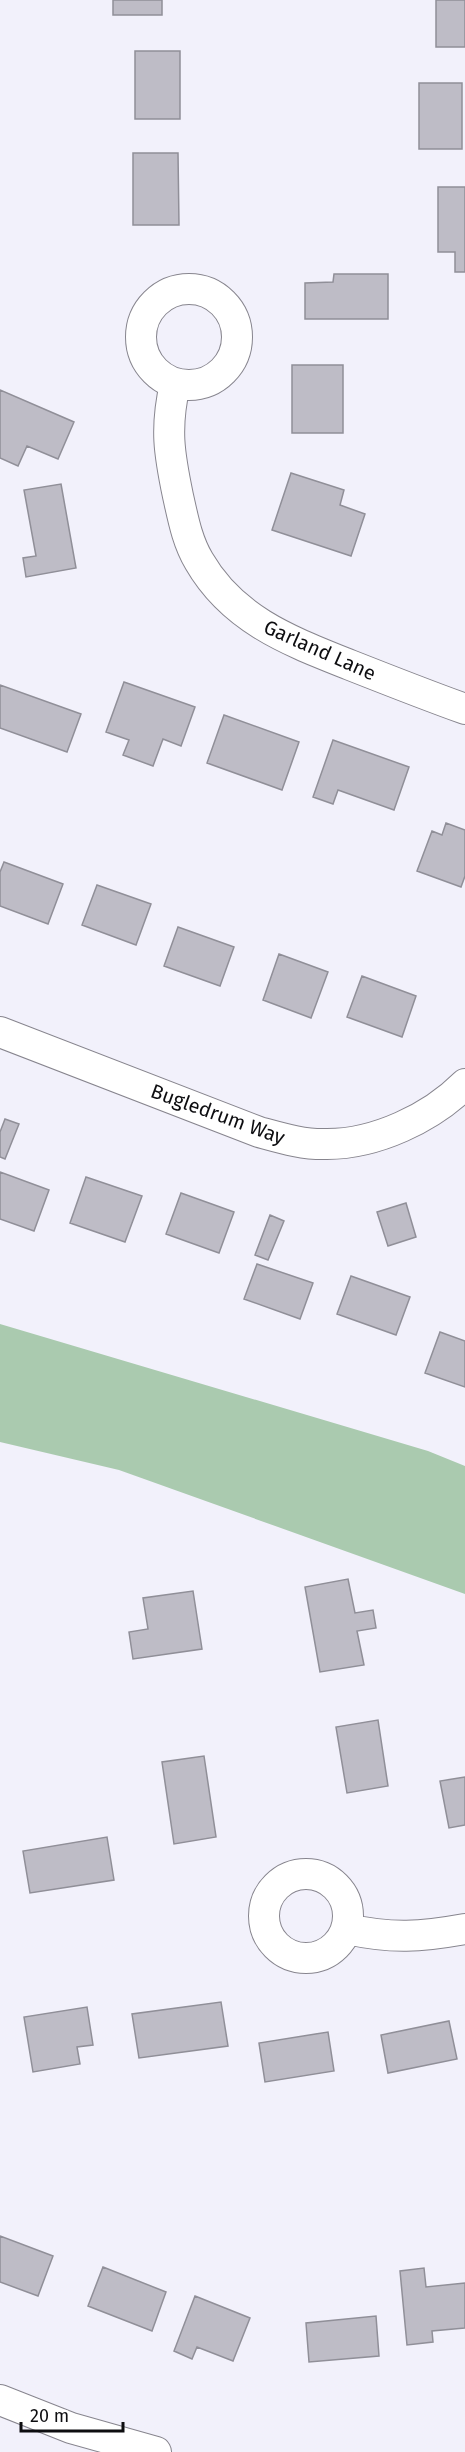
<svg xmlns="http://www.w3.org/2000/svg" width="465" height="2452" font-family="'Fira Sans',sans-serif">
<style>
.green{fill:#aacaaf}
.building{fill:#bebcc6;stroke:#908f98;stroke-width:1.5}
.lines{fill:none;stroke-linecap:round;stroke-linejoin:round}
.minor-casing{stroke:#87858e;stroke-width:32}
.minor{stroke:#fff;stroke-width:30}
.labels{text-anchor:middle;dominant-baseline:central;stroke-width:4.5;stroke-linejoin:round;paint-order:stroke}
.street-label{font-size:20px;fill:#0d0d10;stroke:#fff}
</style>
<rect width="100%" height="100%" fill="#f2f1fb"/>
<!-- green -->
<path class="green" d="M0 1324 428 1451 465 1466V1594L119 1470 0 1442Z"/>
<!-- building -->
<path class="building" d="M113 0H162V15H113Z
M436 0H465V47H436Z
M135 51H180V119H135Z
M419 83H462V149H419Z
M133 153H178L179 225H133Z
M438 187H465V272H455V252H438Z
M334 274H388V319H305V283L333 282Z
M292 365H343V433H292Z
M0 390 74 422 58 459 27 446 18 466 0 458Z
M291 473 344 490 340 505 365 514 351 556 272 530Z
M61 484 76 568 26 577 23 558 36 556 24 490Z
M124 682 195 707 181 746 163 739 153 766 123 755 129 740 106 732Z
M0 685 81 714 67 752 0 728Z
M224 715 299 742 282 790 207 763Z
M333 740 409 767 394 810 338 790 333 804 313 797Z
M446 823 465 830V876L461 887 417 871 432 831 442 835Z
M4 862 63 884 48 924 0 906V872Z
M97 885 151 904 136 945 82 925Z
M178 927 234 947 220 986 164 966Z
M279 954 328 972 311 1018 263 1000Z
M362 976 416 996 402 1037 347 1017Z
M5 1119 19 1124 5 1159 0 1157V1132Z
M0 1172 49 1190 34 1231 0 1219Z
M86 1177 142 1196 125 1242 70 1223Z
M181 1193 234 1212 219 1253 166 1234Z
M406 1203 416 1237 388 1246 377 1212Z
M270 1215 284 1221 268 1260 255 1255Z
M257 1264 313 1283 300 1319 244 1299Z
M351 1276 410 1297 396 1335 337 1314Z
M440 1332 465 1341V1387L425 1373Z
M348 1579 355 1613 373 1610 376 1628 357 1631 364 1665 320 1672 305 1587Z
M193 1591 202 1649 133 1659 129 1632 148 1629 143 1598Z
M378 1720 388 1786 347 1793 336 1727Z
M204 1756 216 1837 174 1844 162 1762Z
M465 1777V1825L449 1828 440 1781Z
M107 1837 114 1880 30 1893 23 1851Z
M221 2002 228 2046 139 2058 132 2014Z
M87 2007 93 2045 77 2047 80 2064 33 2072 24 2017Z
M449 2021 457 2059 388 2073 381 2035Z
M328 2032 334 2071 265 2082 259 2043Z
M0 2236 53 2256 38 2296 0 2282Z
M103 2267 166 2292 152 2331 88 2306Z
M424 2268 426 2287 465 2283V2328L432 2331 433 2342 407 2345 400 2271Z
M195 2296 250 2318 233 2361 197 2347 192 2359 174 2351Z
M376 2316 379 2356 309 2362 306 2323Z"/>
<g class="lines">
<defs>
<path id="minor" d="M141 337a48 48 0 1 1 96 0a48 48 0 1 1-96 0Z
M175 384C165 428 169 453 178 496 183 518 187 541 199 561 233 620 290 641 350 665 388 680 426 695 465 709
M0 1032 259 1132C281 1138 304 1145 327 1144 376 1144 431 1118 465 1084
M264 1916a42 42 0 1 1 84 0a42 42 0 1 1-84 0Z
M347 1929C392 1939 421 1937 465 1929
M0 2400 71 2428 156 2452"/>
</defs>
<!-- minor casing -->
<use href="#minor" class="minor-casing"/>
<!-- minor -->
<use href="#minor" class="minor"/>
</g>
<g class="labels">
<!-- street labels -->
<g class="street-label">
<text transform="translate(320 650) rotate(24)">Garland Lane</text>
<text transform="translate(218 1114) rotate(20)">Bugledrum Way</text>
</g>
</g>
<!-- scale -->
<path d="M21 2422v9h102v-9" fill="none" stroke="#0d0d10" stroke-width="3"/>
<text x="30" y="2422" font-size="18" fill="#0d0d10" stroke="#ffffff" stroke-width="4.5" paint-order="stroke">20 m</text>
</svg>
